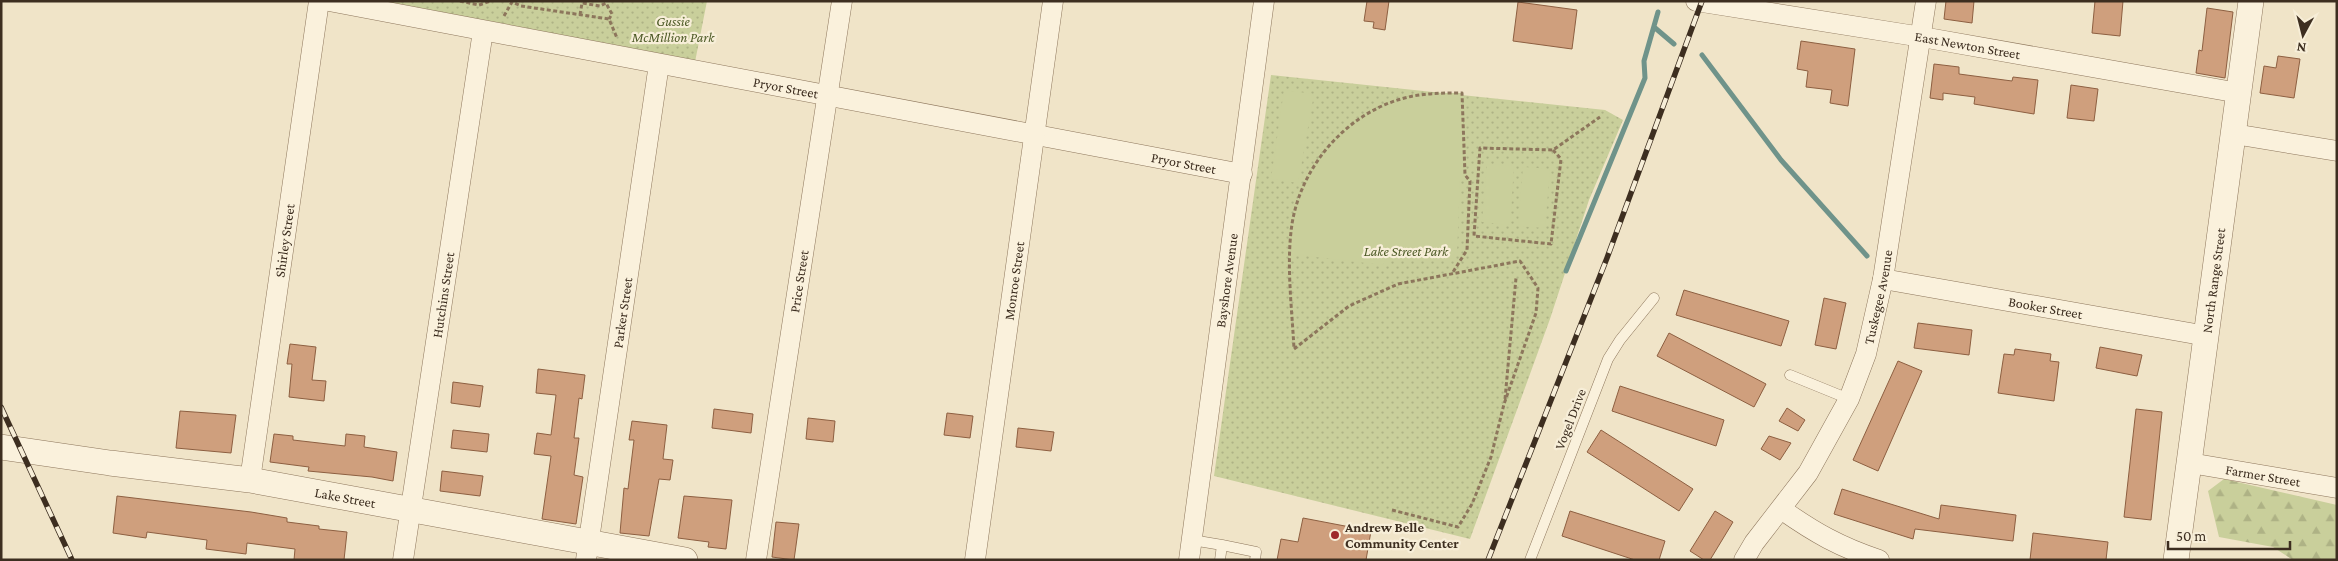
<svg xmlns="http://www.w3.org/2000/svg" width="2338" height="561" font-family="'Crimson Pro',serif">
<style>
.forest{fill:url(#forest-firs)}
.park{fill:url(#park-dots)}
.pitch{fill:#c9cf9b}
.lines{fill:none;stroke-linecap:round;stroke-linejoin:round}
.stream{stroke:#6f938a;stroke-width:5}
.building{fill:#cf9f7d;stroke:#8d5f41}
.service-casing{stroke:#8d765c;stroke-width:11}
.minor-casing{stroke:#8d765c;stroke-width:21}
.tertiary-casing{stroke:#8d765c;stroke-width:26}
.path{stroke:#8d765c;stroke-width:3;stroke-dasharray:4 2.5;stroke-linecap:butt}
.service{stroke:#faf1dc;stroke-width:10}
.minor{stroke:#faf1dc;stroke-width:20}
.tertiary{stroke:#faf1dc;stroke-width:25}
.rail-casing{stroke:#3d2e20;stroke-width:5.5}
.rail{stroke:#f7eed8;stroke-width:4;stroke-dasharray:11;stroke-linecap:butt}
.poi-dot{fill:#9e2a2b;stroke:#f7eed8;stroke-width:2}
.labels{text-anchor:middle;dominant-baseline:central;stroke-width:4.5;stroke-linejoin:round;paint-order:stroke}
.park-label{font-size:14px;font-style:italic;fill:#4d5a26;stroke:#f7eed8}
.street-label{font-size:14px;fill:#3d2e20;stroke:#f7eed8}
.poi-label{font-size:14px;font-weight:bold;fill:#3d2e20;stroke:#f7eed8;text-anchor:start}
</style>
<defs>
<pattern id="forest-firs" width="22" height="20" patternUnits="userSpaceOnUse" patternTransform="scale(1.25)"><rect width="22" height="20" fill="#c9cf9b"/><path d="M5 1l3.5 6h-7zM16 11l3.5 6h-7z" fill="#aeb285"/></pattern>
<pattern id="park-dots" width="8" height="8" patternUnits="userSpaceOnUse" patternTransform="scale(1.25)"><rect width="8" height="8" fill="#c9cf9b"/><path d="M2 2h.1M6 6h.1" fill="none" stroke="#aeb285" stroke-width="1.8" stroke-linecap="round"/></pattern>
</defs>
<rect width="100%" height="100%" fill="#f0e4c8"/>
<!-- forest -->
<path class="forest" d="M2224 479 2337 505V560H2293L2273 547 2219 537 2208 491Z"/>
<!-- park -->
<path class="park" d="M378 1H707L695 62Z
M1271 75 1605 110 1623 120 1589 200 1550 319 1470 539 1214 476Z"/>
<!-- pitch -->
<path class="pitch" d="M1284 90 1314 94 1298 183 1271 179Z
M1462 93 1465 175 1460 181 1457 253 1448 261 1386 259 1383 265 1290 254C1291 236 1291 218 1297 201 1312 153 1354 113 1400 99 1420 93 1441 93 1462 93Z
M1487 164 1514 166 1510 225 1482 222Z
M1523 167 1550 169 1545 228 1518 226Z"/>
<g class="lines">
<!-- stream -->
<path class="stream" d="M1654 27 1674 44
M1702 55 1781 160 1867 256
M1566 271 1645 78 1644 61 1658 12"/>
</g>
<!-- building -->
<path class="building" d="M1367 1H1389L1385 30 1373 28 1374 22 1364 21Z
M1946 1H1974L1972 23 1944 19Z
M2095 1H2123L2120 36 2092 33Z
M1518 2 1577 10 1572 49 1513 41Z
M2207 8 2233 12 2225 78 2196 73 2199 50 2202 51Z
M1801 41 1855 49 1848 106 1830 103 1832 90 1806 87 1808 71 1797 69Z
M2278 56 2300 59 2294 98 2260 93 2264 66 2276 68Z
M1934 64 1959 67V74L2012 81 2013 77 2038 80 2034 114 1974 104 1975 97 1943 93V100L1930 98Z
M2071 85 2098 89 2094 121 2067 118Z
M1684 290 1789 321 1781 346 1676 315Z
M1824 298 1846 303 1836 349 1815 345Z
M1918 323 1972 330 1969 355 1914 348Z
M1669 333 1766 384 1754 407 1657 356Z
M290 344 316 347 312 380 326 381 324 401 289 397 292 364H287Z
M2100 347 2142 355 2137 376 2096 368Z
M2015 349 2051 354 2050 361 2059 362 2054 401 1998 393 2004 354 2014 355Z
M1898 361 1922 371 1878 471 1853 460Z
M538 369 585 375 582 399 579 398 574 438H579L574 475 583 477 576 524 542 519 551 456 534 454 537 433 551 435 556 395 536 393Z
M453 382 483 386 480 407 451 403Z
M1620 386 1724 420 1716 446 1612 411Z
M1787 408 1805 420 1798 431 1779 421Z
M714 409 753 414 751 433 712 428Z
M2136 409 2162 412 2151 520 2124 517Z
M180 411 236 415 231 453 176 448Z
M947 413 973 416 970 438 944 435Z
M808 418 835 421 833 442 806 439Z
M632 421 667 425 663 459 673 460 670 480 659 479 649 536 620 533 624 488 628 489 634 440H629Z
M1018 428 1054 432 1051 451 1016 447Z
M453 430 489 434 487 452 451 448Z
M1601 430 1693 489 1679 511 1587 452Z
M274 434 293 436V440L345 446 346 434 365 436 364 447 397 452 393 481 372 477 308 471 309 467 270 462Z
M1769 436 1791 443 1780 460 1761 449Z
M442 471 483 476 480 496 440 491Z
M1842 489 1939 519 1941 505 2016 515 2013 541 1915 529 1913 539 1834 514Z
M117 496 251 512 287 518V522L319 526V529L347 532 344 560H294L295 549 247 543 246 554 206 549 207 540 147 532 146 538 113 533Z
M684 496 732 500 726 549 708 547 709 542 678 538Z
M1570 511 1665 541 1659 560H1635L1562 536Z
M1715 511 1733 522 1710 560H1704L1690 551Z
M1303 518 1371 531 1366 560H1277L1281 539 1298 542Z
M776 522 799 524 794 560 772 557Z
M2033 533 2108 542 2106 560H2030Z"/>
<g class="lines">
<defs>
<path id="service" d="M1790 375 1849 399
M1192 540 1222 545
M1220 560 1222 545 1256 552 1255 560
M1530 560 1608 359 1620 340 1654 298"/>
<g id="minor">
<path id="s1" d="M329 1 1242 174"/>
<path id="s2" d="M1696 1 1922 37 2239 93"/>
<path d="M2234 134 2337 151"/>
<path id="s3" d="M1883 279 2207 336"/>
<path id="s4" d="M2190 463 2337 488"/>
<path id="s5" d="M250 480 319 1"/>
<path d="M1781 509C1815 533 1840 547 1879 560"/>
<path id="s6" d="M403 560 483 31"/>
<path id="s7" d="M586 560 659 64"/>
<path id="s8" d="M756 560 842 1"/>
<path id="s9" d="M975 560 1053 1"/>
<path id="s10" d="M1189 560 1264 1"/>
<path id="s11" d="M1744 560 1754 543 1808 473 1849 399 1866 354 1883 279 1926 1"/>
</g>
<g id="tertiary">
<path id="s12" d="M1 447 110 463 250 480 685 560"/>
<path id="s13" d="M2176 560 2251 1"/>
</g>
</defs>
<!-- service casing -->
<use href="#service" class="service-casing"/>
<!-- minor casing -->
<use href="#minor" class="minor-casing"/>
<!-- tertiary casing -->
<use href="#tertiary" class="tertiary-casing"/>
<!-- path -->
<path class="path" d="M460 1 479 5 491 1
M580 15 582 3 600 6 606 3 612 14 609 19
M504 16 512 2 521 6 609 19 617 38
M1553 150 1561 159 1551 244 1474 236 1480 148 1553 150 1600 117
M1505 399 1516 278
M1392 510 1458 527 1472 504 1491 457 1504 404 1536 313 1538 288 1520 261 1398 284 1349 306 1294 349C1292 308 1286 264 1292 224 1301 167 1345 115 1401 99 1421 93 1441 93 1462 93L1465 175 1470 181 1467 250 1453 272"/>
<!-- service -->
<use href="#service" class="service"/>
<!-- minor -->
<use href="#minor" class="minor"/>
<!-- tertiary -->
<use href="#tertiary" class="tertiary"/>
<defs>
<path id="rail" d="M1 407 72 560
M1488 560 1607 258 1702 1"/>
</defs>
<!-- rail casing -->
<use href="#rail" class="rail-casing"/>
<!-- rail -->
<use href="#rail" class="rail"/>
</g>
<!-- markers -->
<circle class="poi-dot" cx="1335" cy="535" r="5"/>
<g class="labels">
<!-- park labels -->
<g class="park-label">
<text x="673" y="21">Gussie<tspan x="673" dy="16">McMillion Park</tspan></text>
<text x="1406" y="251">Lake Street Park</text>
</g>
<!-- street labels -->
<g class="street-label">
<text stroke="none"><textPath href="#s2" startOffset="275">East Newton Street</textPath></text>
<text stroke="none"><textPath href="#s1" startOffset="465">Pryor Street</textPath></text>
<text stroke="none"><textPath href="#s1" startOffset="870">Pryor Street</textPath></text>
<text stroke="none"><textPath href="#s5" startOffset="242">Shirley Street</textPath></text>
<text stroke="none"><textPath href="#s8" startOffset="282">Price Street</textPath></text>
<text stroke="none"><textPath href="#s9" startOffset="282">Monroe Street</textPath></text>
<text stroke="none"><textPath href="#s10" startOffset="282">Bayshore Avenue</textPath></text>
<text stroke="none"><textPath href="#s13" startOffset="282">North Range Street</textPath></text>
<text stroke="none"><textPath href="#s6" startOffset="268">Hutchins Street</textPath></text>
<text stroke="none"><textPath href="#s11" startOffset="299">Tuskegee Avenue</textPath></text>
<text stroke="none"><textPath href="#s3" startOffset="165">Booker Street</textPath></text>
<text stroke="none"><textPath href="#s7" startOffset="250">Parker Street</textPath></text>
<text transform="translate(1570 419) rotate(-69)">Vogel Drive</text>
<text stroke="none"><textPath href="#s4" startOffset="74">Farmer Street</textPath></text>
<text stroke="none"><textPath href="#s12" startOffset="348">Lake Street</textPath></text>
</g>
<!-- poi labels -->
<g class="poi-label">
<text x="1345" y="527">Andrew Belle<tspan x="1345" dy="16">Community Center</tspan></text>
</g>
</g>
<!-- border -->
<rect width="2338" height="561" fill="none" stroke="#3d2e20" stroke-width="5"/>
<!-- north arrow -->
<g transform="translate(2303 35) rotate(187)" stroke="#f7eed8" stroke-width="4" paint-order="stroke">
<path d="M0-4L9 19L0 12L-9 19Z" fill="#3d2e20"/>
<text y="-8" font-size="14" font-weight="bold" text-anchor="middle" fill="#3d2e20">N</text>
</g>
<!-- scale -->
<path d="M2168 541v8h122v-8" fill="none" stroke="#3d2e20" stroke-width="2.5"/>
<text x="2176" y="541" font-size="15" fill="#3d2e20" stroke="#f7eed8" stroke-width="4" paint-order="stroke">50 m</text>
</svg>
